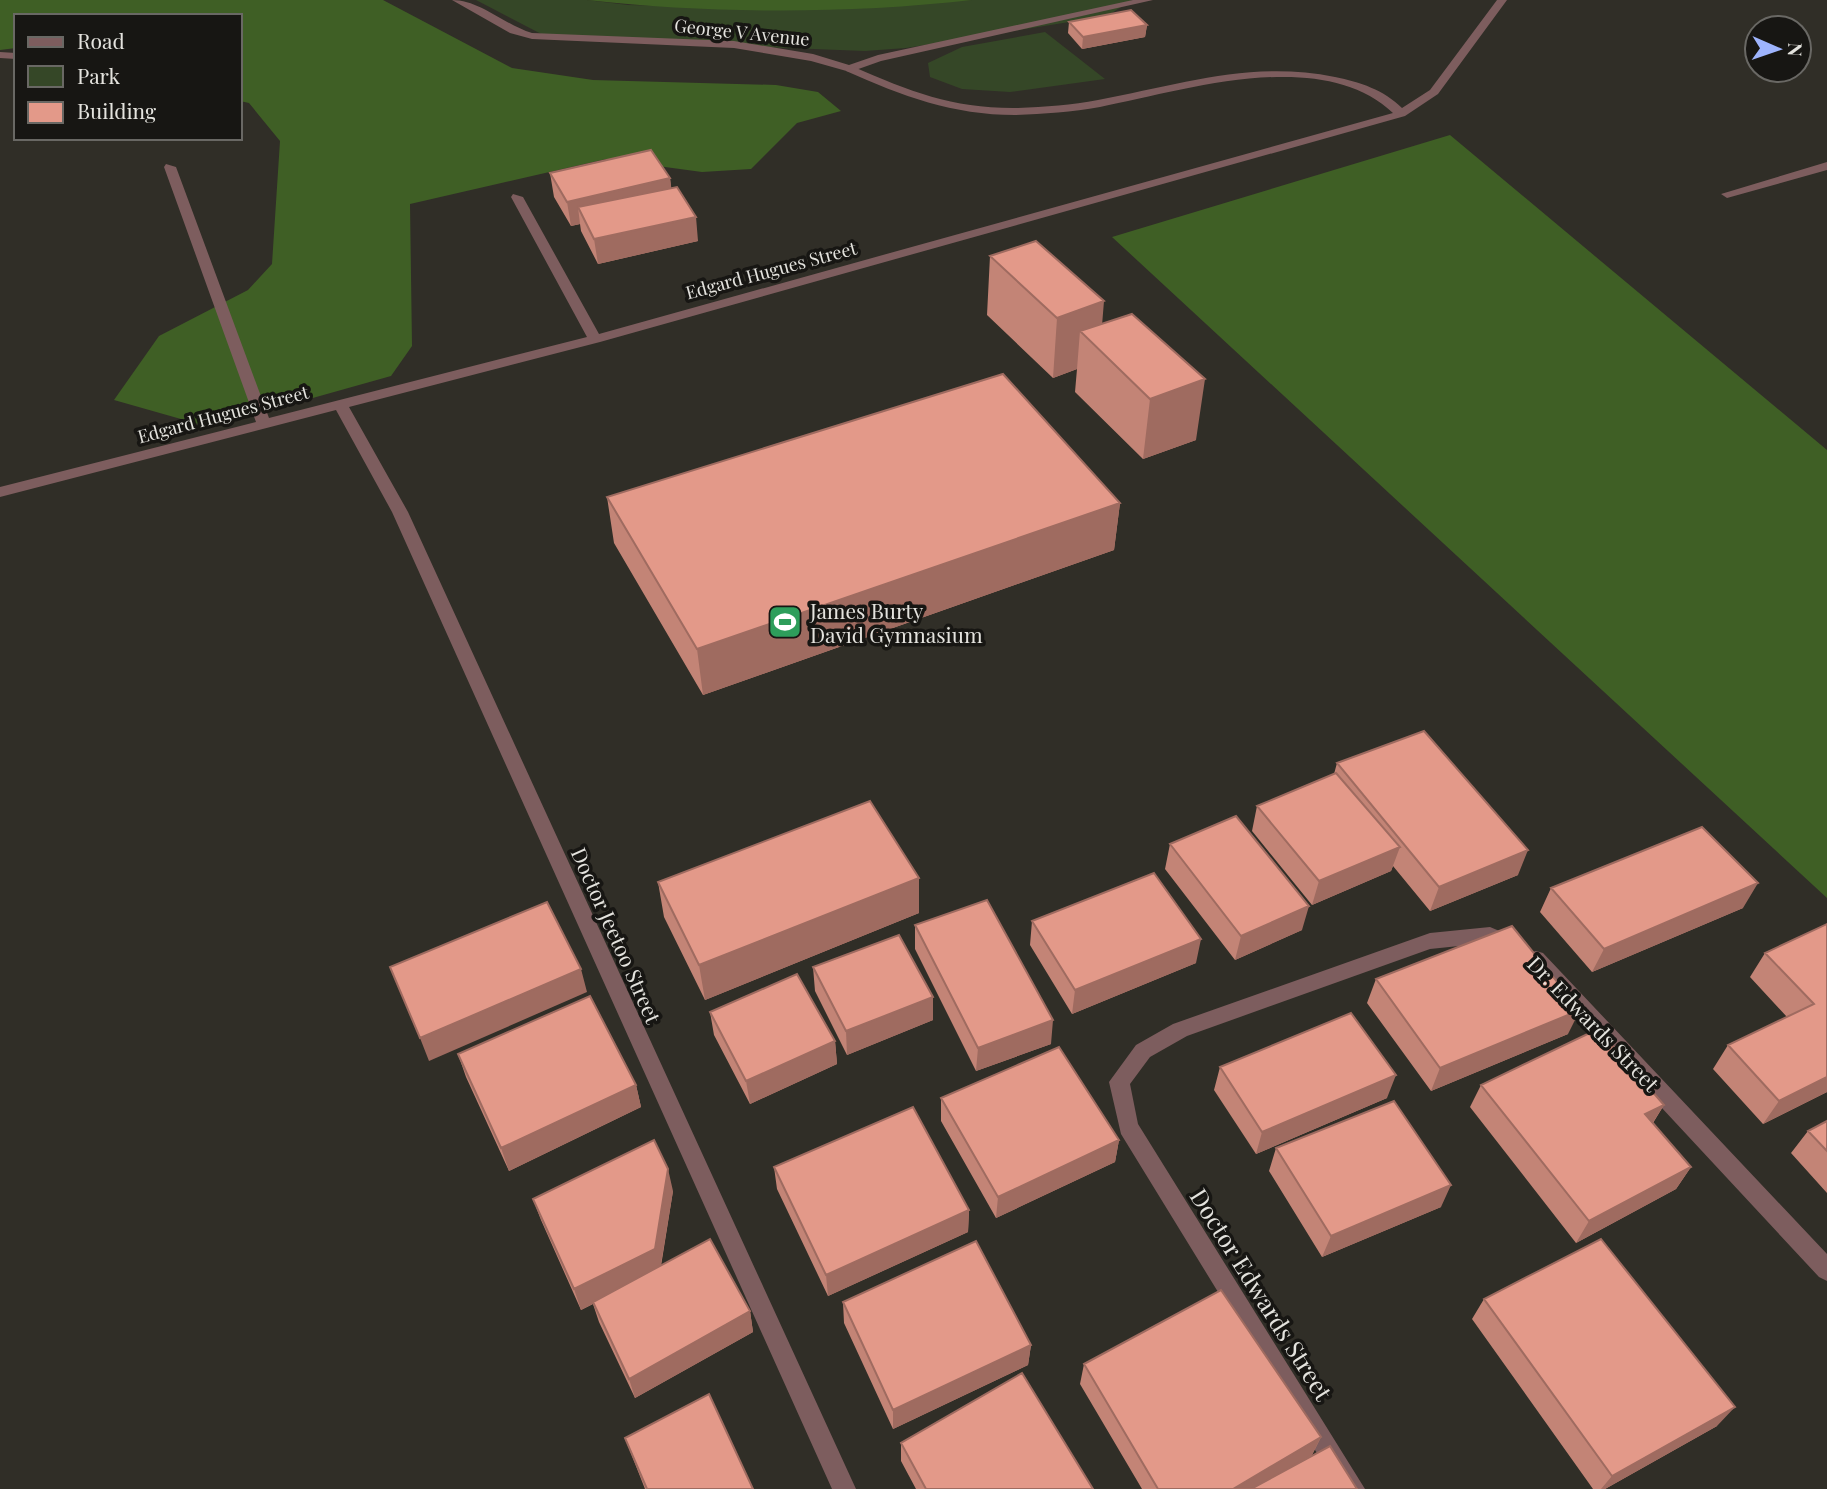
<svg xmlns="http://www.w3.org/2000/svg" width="1827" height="1489" font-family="'Playfair Display',serif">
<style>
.green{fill:#354727}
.forest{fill:#3f5f25}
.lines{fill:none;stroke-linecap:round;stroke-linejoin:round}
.service{fill:#7d5d5e;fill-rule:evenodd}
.minor{fill:#7d5d5e;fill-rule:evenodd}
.wall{fill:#c38476}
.shaded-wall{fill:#9f6b60}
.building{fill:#e39989;stroke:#9f6b60;stroke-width:2}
.labels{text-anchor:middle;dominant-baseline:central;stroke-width:7;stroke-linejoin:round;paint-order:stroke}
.far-street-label{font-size:18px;fill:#e4e3de;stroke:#171613}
.poi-label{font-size:21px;fill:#e4e3de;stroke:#171613;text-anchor:start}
.street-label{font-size:21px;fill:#e4e3de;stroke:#171613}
.near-street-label{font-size:24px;fill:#e4e3de;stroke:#171613}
</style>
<rect width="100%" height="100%" fill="#302e27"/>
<!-- green -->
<path class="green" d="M476 0H587L628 5 784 9 972 0H1132L1107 16 906 48 865 51 551 39Z
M1045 32 1105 79 1010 92 962 89 930 77 928 63 962 47Z"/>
<!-- forest -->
<path class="forest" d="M0 0H383L512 68 593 80 776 85 818 92 841 111 797 123 751 169 702 172 606 159 410 204 412 346 391 376 209 427 114 400 159 336 248 290 272 264 280 141 249 103 240 101V16H16V48L0 50Z
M587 0H972C848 14 711 14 587 0Z
M1450 135 1827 450V898L1112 237Z"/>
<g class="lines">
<!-- service -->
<path class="service" d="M452 0C480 0 505 25 532 33L734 41 813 54 849 65 878 55 1133 0H1153L881 61 850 72 811 61 734 48 532 39 510 33Z"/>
<!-- minor -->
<path class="minor" d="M1497 0H1507L1438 94 1405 116 600 342 349 407 408 512 856 1489H832L392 512 336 410 0 497V487L256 422 164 167 166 164 176 167 269 418 587 337 511 197 513 194 523 197 599 334 1393 113C1322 45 1183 91 1100 107 1072 112 1043 114 1015 115 953 115 902 96 846 71V67H854C911 92 955 109 1018 108 1045 107 1072 105 1098 100 1180 85 1250 60 1335 77 1360 82 1384 90 1402 108L1430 90Z
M0 52 16 53V59L0 58Z
M1827 162V170L1727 198 1721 194Z
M1490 927 1516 938 1519 944 1516 950 1509 952 1488 943 1430 949 1187 1036 1150 1057 1130 1084 1138 1124 1365 1489H1339L1121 1134 1109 1082 1136 1045 1173 1024 1430 933Z
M1536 951 1543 953 1827 1254V1281L1819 1277 1529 965 1526 959 1529 953Z"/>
</g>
<!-- wall -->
<path class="wall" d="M1069 22 1147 25 1145 37 1082 49 1068 33Z
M550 173 670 178 671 188 698 241 598 264 581 231 580 224 571 226 554 197Z
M990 256 1102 324 1196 440 1143 459 1075 392 1077 369 1053 378 987 315Z
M607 497 1120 503 1114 550 703 695 614 543Z
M1337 763 1518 875 1430 911 1393 866 1391 871 1312 905 1252 831 1257 806 1334 774Z
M1170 844 1302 930 1235 960 1165 869Z
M658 882 919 913 705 1000 664 917Z
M1551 888 1743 908 1592 972 1540 912Z
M1032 921 1196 963 1072 1014 1030 945Z
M1827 924V1092L1763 1124 1713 1069 1728 1045 1787 1017 1750 977 1765 953Z
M915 925 1051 1044 976 1071 915 949Z
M813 967 933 1020 847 1055 815 991Z
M1376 979 1568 1034 1431 1091 1367 1003Z
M710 1012 835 1041 837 1064 750 1104 714 1035Z
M458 1054 636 1085 641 1107 509 1171 466 1077Z
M1220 1067 1387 1098 1256 1154 1214 1090Z
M1481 1085 1664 1105 1653 1123 1691 1167 1676 1189 1576 1243 1470 1107Z
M941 1098 1119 1140 1115 1162 996 1218 941 1121Z
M1827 1121V1193L1791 1153 1808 1131Z
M1276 1148 1441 1207 1322 1257 1269 1171Z
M774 1167 969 1210 968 1232 828 1296 777 1189Z
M673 1191 661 1266 750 1311 753 1332 635 1398 599 1322 593 1304 581 1310 541 1220 533 1199Z
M1484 1299 1717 1426 1605 1489H1593L1472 1319Z
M843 1302 1031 1345 1028 1365 893 1429 844 1323Z
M1084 1364 1321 1437 1312 1455 1357 1489H1142L1080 1384Z
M625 1438 753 1489H645Z
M901 1443 1093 1489H916L901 1461Z"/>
<!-- shaded-wall -->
<path class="shaded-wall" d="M1147 25 1145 37 1082 49 1083 37Z
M670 178 673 201 578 207 580 224 571 226 567 202Z
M696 217 698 241 598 264 594 239Z
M1104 301 1100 350 1080 331 1077 369 1053 378 1057 318Z
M1205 379 1196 440 1143 459 1150 399Z
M1120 503 1114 550 703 695 697 649Z
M1400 847 1391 871 1312 905 1319 881Z
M1528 850 1518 875 1430 911 1439 887Z
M919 878V913L705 1000 699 965Z
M1758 883 1743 908 1592 972 1604 949Z
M1309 906 1302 930 1235 960 1241 936Z
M1201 939 1196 963 1072 1014 1075 990Z
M581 969 587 992 429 1061 420 1038Z
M933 997V1020L847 1055 846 1031Z
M1580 1010 1568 1034 1431 1091 1440 1068Z
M1053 1020 1051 1044 976 1071 978 1048Z
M835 1041 837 1064 750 1104 746 1081Z
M1396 1075 1387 1098 1256 1154 1262 1132Z
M1827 1077V1092L1763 1124 1779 1101Z
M636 1085 641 1107 509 1171 501 1148Z
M1664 1105 1650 1127 1645 1114Z
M1119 1140 1115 1162 996 1218 998 1197Z
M1691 1167 1676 1189 1576 1243 1589 1221Z
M668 1169 673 1191 660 1270 581 1310 574 1289Z
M1451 1185 1441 1207 1322 1257 1331 1236Z
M969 1210 968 1232 828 1296 826 1275Z
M750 1311 753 1332 635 1398 629 1379Z
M1031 1345 1028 1365 893 1429V1410Z
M1735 1407 1717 1426 1605 1489H1601L1612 1476Z
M1321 1437 1312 1455 1255 1489H1233Z"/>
<!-- building -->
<path class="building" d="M1131 10 1147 25 1083 37 1069 22Z
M651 150 670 178 567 202 550 173Z
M677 187 696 217 594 239 578 207Z
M1036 241 1104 301 1057 318 990 256Z
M1132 314 1205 379 1150 399 1080 331Z
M1003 374 1120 503 697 649 607 497Z
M1424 731 1528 850 1439 887 1337 763Z
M1336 773 1400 847 1319 881 1257 806Z
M870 801 919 878 699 965 658 882Z
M1236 816 1309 906 1241 936 1170 844Z
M1702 827 1758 883 1604 949 1551 888Z
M1154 873 1201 939 1075 990 1032 921Z
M987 900 1053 1020 978 1048 915 925Z
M547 902 581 969 420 1038 390 967Z
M1827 924V1077L1779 1101 1728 1045 1814 1004 1765 953Z
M1512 926 1580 1010 1440 1068 1376 979Z
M899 935 933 997 846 1031 813 967Z
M797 974 835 1041 746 1081 710 1012Z
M590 996 636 1085 501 1148 458 1054Z
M1351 1013 1396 1075 1262 1132 1220 1067Z
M1598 1029 1664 1105 1645 1114 1691 1167 1589 1221 1481 1085Z
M1059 1047 1119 1140 998 1197 941 1098Z
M1394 1101 1451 1185 1331 1236 1276 1148Z
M913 1107 969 1210 826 1275 774 1167Z
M1827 1121V1151L1808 1131Z
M654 1140 668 1169 655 1249 574 1289 533 1199Z
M710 1239 750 1311 629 1379 593 1302Z
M1601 1239 1735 1407 1612 1476 1484 1299Z
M976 1241 1031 1345 893 1410 843 1302Z
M1221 1290 1321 1437 1233 1489H1158L1084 1364Z
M1022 1373 1093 1489H926L901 1443Z
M709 1394 753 1489H647L625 1438Z
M1330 1446 1357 1489H1251Z"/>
<!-- icons -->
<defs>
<symbol id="stadium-square" viewBox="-11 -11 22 22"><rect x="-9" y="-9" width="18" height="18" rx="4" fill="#2e9e5b" stroke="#171613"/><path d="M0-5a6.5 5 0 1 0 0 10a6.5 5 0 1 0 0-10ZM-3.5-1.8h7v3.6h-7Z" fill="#fff"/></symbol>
</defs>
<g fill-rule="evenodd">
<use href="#stadium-square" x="766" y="603" width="38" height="38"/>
</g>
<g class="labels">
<!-- far-street labels -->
<g class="far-street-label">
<text transform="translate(742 32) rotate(6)">George V Avenue</text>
<text transform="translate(771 270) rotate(-15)">Edgard Hugues Street</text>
<text transform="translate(223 414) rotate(-15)">Edgard Hugues Street</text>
</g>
<!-- poi labels -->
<g class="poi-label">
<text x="810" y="610">James Burty<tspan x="810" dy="24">David Gymnasium</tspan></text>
</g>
<!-- street labels -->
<g class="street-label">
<text transform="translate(617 935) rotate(66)">Doctor Jeetoo Street</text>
<text transform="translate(1594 1023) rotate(46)">Dr. Edwards Street</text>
</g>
<!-- near-street labels -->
<g class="near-street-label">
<text transform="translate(1262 1294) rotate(58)">Doctor Edwards Street</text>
</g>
</g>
<!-- legend -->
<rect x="14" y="14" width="228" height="126" fill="#171613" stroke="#696864" stroke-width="2"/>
<rect x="28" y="37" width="35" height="10" fill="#7d5d5e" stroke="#696864" stroke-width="2"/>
<text x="77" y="49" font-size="21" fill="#e4e3de">Road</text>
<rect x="28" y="66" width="35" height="21" fill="#354727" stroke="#696864" stroke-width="2"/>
<text x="77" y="84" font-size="21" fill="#e4e3de">Park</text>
<rect x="28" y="102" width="35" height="21" fill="#e39989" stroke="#696864" stroke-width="2"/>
<text x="77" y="119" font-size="21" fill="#e4e3de">Building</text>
<!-- north arrow -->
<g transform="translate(1778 49) rotate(92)"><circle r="33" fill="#171613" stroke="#696864" stroke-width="2"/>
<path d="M0-5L12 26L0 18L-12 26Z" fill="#9eb4fd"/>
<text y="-10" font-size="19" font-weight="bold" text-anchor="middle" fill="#e4e3de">N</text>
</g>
</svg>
